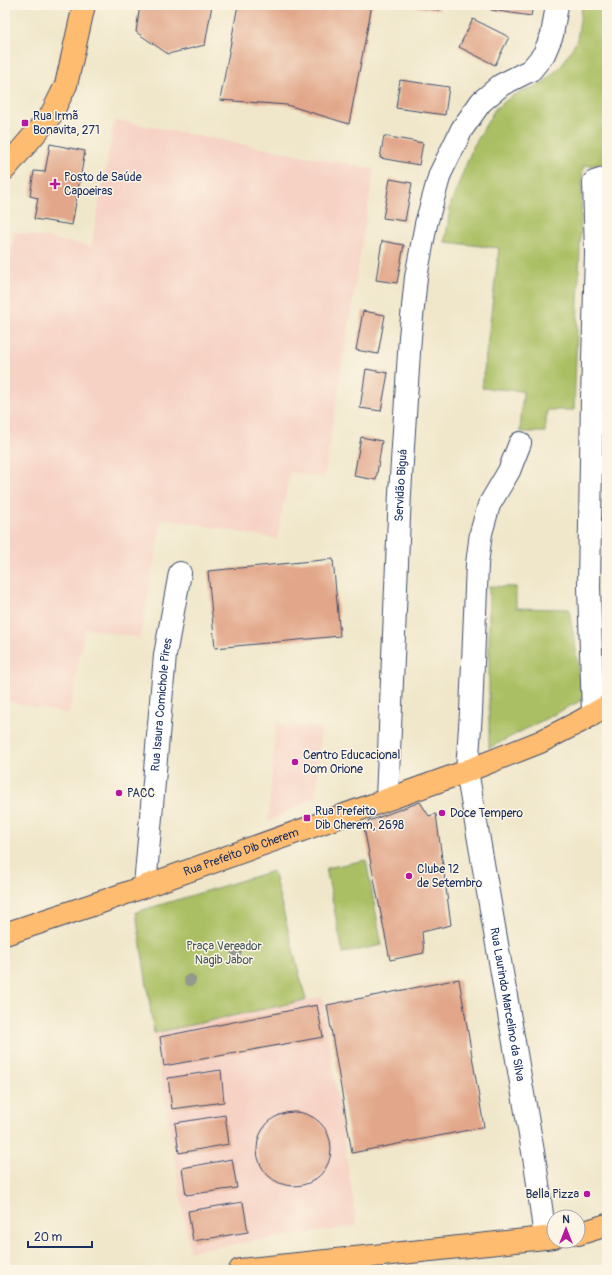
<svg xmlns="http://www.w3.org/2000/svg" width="612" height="1275" font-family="Pangolin,sans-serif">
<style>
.built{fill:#f6d2c5}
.green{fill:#aabf63;stroke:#627760}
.building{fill:#e2a78a}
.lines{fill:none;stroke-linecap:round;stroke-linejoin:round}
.minor-casing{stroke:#3b4b6e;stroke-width:24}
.major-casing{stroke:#3b4b6e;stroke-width:24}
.minor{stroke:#fff;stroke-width:22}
.major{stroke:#febc70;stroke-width:22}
.tree{fill:#929990}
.poi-dot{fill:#b5179e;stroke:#fcf5e5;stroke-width:1.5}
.labels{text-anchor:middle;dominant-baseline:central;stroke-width:3;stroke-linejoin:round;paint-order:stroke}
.poi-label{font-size:12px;fill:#1b2f5e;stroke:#fcf5e5;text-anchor:start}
.street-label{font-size:12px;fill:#1b2f5e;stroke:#fcf5e5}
.park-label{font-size:12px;fill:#465a60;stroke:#fcf5e5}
</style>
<rect width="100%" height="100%" fill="#fcf5e5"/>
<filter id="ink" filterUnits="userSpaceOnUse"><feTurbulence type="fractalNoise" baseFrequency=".025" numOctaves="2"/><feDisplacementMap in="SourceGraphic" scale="8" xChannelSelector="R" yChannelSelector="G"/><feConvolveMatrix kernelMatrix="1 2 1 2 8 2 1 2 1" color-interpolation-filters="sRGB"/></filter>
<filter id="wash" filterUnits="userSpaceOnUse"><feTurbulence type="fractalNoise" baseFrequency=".012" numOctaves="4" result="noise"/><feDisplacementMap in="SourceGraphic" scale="16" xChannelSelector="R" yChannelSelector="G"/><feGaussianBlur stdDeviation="0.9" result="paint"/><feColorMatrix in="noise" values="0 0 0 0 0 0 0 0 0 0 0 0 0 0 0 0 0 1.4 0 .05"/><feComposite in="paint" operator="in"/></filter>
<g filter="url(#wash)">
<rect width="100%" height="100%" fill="#f0e7ca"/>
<!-- built -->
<path class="built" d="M115 120 374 169 324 478 290 472 277 539 162 518 140 638 85 628 69 714 5 701V284L15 232 91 246Z
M276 723 321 728 316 796 268 822Z
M322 997 357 1226 190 1251 154 1033Z"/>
<!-- green -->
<path class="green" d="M582 5H607V164L583 166 574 410H547L545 432H520L523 391 482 388 499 248 445 242 451 203 473 147 495 109 512 96 543 83 562 65 577 40Z
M489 586 516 587V608L569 609 584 699 489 748Z
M366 860 382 945 343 953 326 868Z
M273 871 306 1000 154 1033 136 912Z"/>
<g id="blocks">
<!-- building -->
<path class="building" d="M140 5H212L205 45 168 54 136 32Z
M238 5H372L349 124 287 105 220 100Z
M417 5H440L439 10 417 7Z
M492 5H533L531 16 491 10Z
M473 19 509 37 495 65 459 47Z
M400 80 449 87 445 115 396 108Z
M384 136 423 143 419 165 380 158Z
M50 144 85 151 72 225 34 219 38 198 30 196 34 171 45 172Z
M390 179 412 183 405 221 383 218Z
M382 241 404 245 397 283 376 280Z
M363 311 385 315 378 354 356 350Z
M366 369 388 373 381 411 360 408Z
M361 437 382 441 376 480 354 476Z
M333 559 340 636 215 648 208 571Z
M420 802 429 816 436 814 451 925 422 932 424 953 390 960 364 828 369 821Z
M459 979 484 1127 352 1153 327 1005Z
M317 1005 323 1037 164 1066 160 1037Z
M221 1070 224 1102 172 1109 168 1078Z
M257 1149a37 37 0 1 1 74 0a37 37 0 1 1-74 0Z
M225 1115 229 1144 179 1153 175 1123Z
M232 1159 237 1188 186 1195 182 1168Z
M243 1202 248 1232 193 1241 188 1211Z"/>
</g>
</g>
<g filter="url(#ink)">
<use href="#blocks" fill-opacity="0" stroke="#3b4b6e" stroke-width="1"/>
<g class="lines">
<defs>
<g id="minor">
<path id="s1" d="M520 443 509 471 489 505 481 533 477 564 471 712 467 771 536 1169 545 1238"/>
<path d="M593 714 589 587 592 399 596 253 594 182 607 178"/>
<path id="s2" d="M387 799 400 493 410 337 416 277 426 224 440 174 462 129 481 102 501 85 531 70 544 54 552 35 557 5"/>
<path id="s3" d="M145 886 165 655 180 573"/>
</g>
<g id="major">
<path d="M5 169 51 115 66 85 84 5"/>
<path id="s4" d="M5 934 104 901 467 771 540 742 581 721 607 706"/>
<path d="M578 1234 607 1225"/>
<path d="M240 1270 554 1237"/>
</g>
</defs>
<!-- minor casing -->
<use href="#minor" class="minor-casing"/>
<!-- major casing -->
<use href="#major" class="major-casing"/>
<!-- minor -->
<use href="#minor" class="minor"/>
<!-- major -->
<use href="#major" class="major"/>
</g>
<!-- trees -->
<g class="tree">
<circle cx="236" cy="951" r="6"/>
<circle cx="190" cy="980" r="6"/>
</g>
</g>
<!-- markers -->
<g class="poi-dot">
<rect x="21" y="119" width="8" height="8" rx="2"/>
<path d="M53 178h4v4h4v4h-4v4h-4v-4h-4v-4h4z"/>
<circle cx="295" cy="762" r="4"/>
<circle cx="119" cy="793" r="4"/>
<circle cx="442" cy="813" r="4"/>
<rect x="303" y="814" width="8" height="8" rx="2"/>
<circle cx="409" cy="876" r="4"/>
<circle cx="587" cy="1194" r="4"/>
</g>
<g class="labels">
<!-- poi labels -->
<g class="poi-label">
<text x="33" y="116">Rua Irmã<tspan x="33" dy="14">Bonavita, 271</tspan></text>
<text x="64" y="177">Posto de Saúde<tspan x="64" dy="14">Capoeiras</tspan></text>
<text x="303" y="755">Centro Educacional<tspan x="303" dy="14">Dom Orione</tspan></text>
<text x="127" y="793">PACC</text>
<text x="315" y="811">Rua Prefeito<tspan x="315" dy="14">Dib Cherem, 2698</tspan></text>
<text x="450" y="813">Doce Tempero</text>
<text x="417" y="869">Clube 12<tspan x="417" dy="14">de Setembro</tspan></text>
<text x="579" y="1194" text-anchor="end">Bella Pizza</text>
</g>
<!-- street labels -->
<g class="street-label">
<text stroke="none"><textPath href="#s2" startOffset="314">Servidão Biguá</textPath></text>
<text stroke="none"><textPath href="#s3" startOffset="182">Rua Isaura Comichole Pires</textPath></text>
<text stroke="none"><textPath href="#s4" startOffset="250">Rua Prefeito Dib Cherem</textPath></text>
<text stroke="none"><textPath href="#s1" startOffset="574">Rua Laurindo Marcelino da Silva</textPath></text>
</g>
<!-- park labels -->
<g class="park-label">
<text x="224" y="946">Praça Vereador<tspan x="224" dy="14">Nagib Jabor</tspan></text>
</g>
</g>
<!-- margin -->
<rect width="612" height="1275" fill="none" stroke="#fcf5e5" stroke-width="20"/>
<!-- north arrow -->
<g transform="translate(566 1229)"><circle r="19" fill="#fcf5e5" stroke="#a2a6af"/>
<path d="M0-3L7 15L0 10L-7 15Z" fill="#b5179e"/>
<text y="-6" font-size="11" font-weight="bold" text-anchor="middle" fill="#1b2f5e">N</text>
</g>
<!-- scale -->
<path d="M28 1241v6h64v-6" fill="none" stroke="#1b2f5e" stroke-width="2"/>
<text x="34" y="1241" font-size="12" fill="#1b2f5e" stroke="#fcf5e5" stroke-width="3" paint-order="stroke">20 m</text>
</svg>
